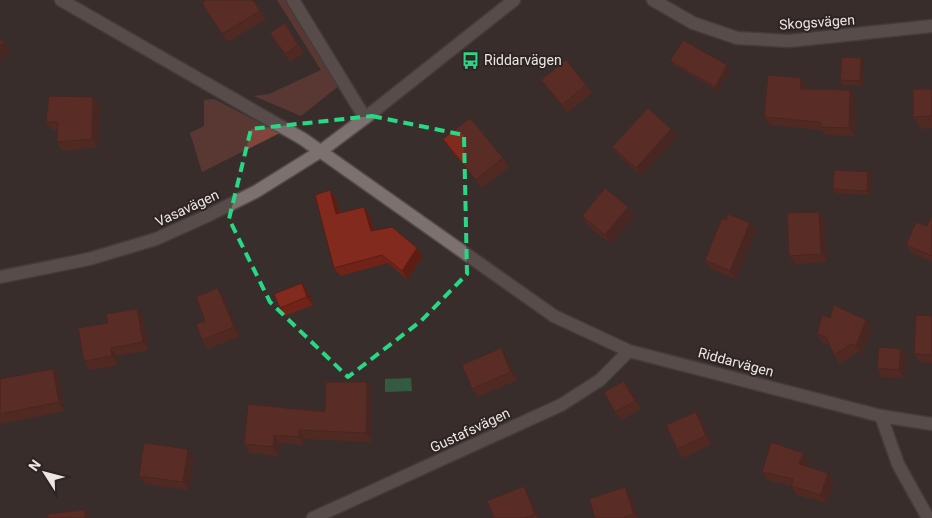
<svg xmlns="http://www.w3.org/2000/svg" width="932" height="518" font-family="Roboto,sans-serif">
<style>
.green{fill:#80463c}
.water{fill:#2c925d}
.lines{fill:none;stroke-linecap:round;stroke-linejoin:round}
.minor-casing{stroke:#544c4b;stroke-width:15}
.tertiary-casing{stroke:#544c4b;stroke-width:15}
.minor{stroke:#7c716e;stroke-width:12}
.tertiary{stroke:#7c716e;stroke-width:12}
.wall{fill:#702419}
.shaded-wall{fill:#5b1d14}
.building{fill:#822a1d;stroke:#5b1d14}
.marked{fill:none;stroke:#27d885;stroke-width:4;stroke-dasharray:10 6;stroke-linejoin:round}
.labels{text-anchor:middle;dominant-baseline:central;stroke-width:4;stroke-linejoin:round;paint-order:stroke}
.street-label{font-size:14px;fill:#ece6e4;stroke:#2e2423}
.poi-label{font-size:14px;fill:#ece6e4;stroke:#2e2423;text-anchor:start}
</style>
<rect width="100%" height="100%" fill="#382e2c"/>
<!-- green -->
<path class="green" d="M277 0H288L340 85 301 116 254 96 269 94 321 70Z
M214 99 280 133 202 172 190 133 204 126V100Z"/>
<!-- water -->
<path class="water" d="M411 378 412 391 385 392V379Z"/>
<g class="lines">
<defs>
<path id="minor" d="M61 0 303 139 554 316 629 351 881 416 932 424
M293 0 365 118
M653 0 693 23 737 38 789 41 932 26
M881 416 898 464 928 518
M313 518 561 405 600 380 629 351"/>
<path id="tertiary" d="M0 277 89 259 156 239 209 215 257 191 321 151 365 118 514 0"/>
</defs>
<!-- minor casing -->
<use href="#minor" class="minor-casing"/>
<!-- tertiary casing -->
<use href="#tertiary" class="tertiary-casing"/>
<!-- minor -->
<use href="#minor" class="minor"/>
<!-- tertiary -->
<use href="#tertiary" class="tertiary"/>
</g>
<!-- wall -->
<path class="wall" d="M206 0H253L266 19 228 42 202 3Z
M285 23 304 53 290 62 270 33Z
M861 58 864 63 863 86 843 85 840 80Z
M670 61 727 65 730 70 718 91 674 65Z
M801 78 807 86 806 89 850 90 856 98 855 136 826 135 822 130 770 125 764 117Z
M542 80 586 85 592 93 567 113Z
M932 89V128L922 129 913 117Z
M93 97 99 106 98 147 63 151 57 142 58 130H52L46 122Z
M671 129 677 137 641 176 618 155 612 147Z
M443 139 503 158 509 167 482 188 449 148Z
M871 176 870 195 836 193 833 189Z
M330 190 336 199 340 213 364 207 370 216 374 231 417 248 423 256 407 279 388 263 340 276 334 268Z
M932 215V262L912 253 906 245 927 226Z
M582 216H634L611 244 587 225Z
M726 220 750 223 756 232 736 279 711 269 705 260Z
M825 221 827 262 795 264 789 256Z
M308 291 313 305 285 316 280 308Z
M224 297 240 336 208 349 202 340Z
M137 309 143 317 149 350 116 356 118 365 90 370 84 361 108 323Z
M932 316V363L920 362 914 354Z
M830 318 866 320 872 328 862 354 857 352 840 364 834 355 830 345 823 343 817 334Z
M901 349 907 357 904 378 882 377 877 368Z
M506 356 517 380 478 397 472 389Z
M53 369 59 377 64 411 0 424V379Z
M367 382 372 391V442L305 439 304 445 280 443 278 456 250 453 244 444 325 412Z
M630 389 641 409 621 420 615 412Z
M696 412 702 421 712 444 683 458 677 449Z
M803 453 809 461 807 466 834 481 827 503 797 495 791 486 768 480 762 472Z
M194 457 189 490 145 484 139 476Z
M625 487 631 495 638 518H595Z
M530 495 539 518H494Z"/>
<!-- shaded-wall -->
<path class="shaded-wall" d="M4 42 10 50 0 63V47Z
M861 58 864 63 863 86 860 81Z
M727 65 730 70 718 91 715 87Z
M801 78 807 86 806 97 800 89Z
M850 90 856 98 855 136 849 128Z
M93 97 99 106 98 147 92 139Z
M671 129 677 137 641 176 636 168Z
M868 172 871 176 870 195 867 191Z
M330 190 336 199 342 223 336 214Z
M364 207 370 216 377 240 371 231Z
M628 207 634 216 611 244 605 235Z
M819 212 825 221 827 262 821 254Z
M750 223 756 232 736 279 730 271Z
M417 248 423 256 407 279 402 271Z
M302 283 308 291 313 305 307 297Z
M218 288 224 297 240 336 234 327Z
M137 309 143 317 149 350 143 342Z
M866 320 872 328 862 354 856 346Z
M111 348 116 356 118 365 112 356Z
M501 348 506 356 517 380 511 372Z
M901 349 907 357 904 378 899 370Z
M53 369 59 377 64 411 59 402Z
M624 381 630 389 641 409 635 401Z
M367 382 372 391V442L366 433Z
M696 412 702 421 712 444 706 436Z
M299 430 305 439 304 445 299 437Z
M274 435 280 443 278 456 273 447Z
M188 449 194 457 189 490 183 482Z
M803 453 809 461 805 472 799 464Z
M828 473 834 481 827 503 821 495Z
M524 486 530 495 539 518H538L535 514Z
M625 487 631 495 638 518H637L634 514Z
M85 510 90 518H85Z"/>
<!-- building -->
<path class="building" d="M206 0H253L260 11 222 34 202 3Z
M285 23 298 45 285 54 270 33Z
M0 39 4 42 0 47Z
M683 40 727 65 715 87 670 61Z
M842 57 861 58 860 81 840 80Z
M566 60 586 85 562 105 541 80Z
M768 75 801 78 800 89 850 90 849 128 820 127V122L764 117Z
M913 89H932V116L913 117Z
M49 96 93 97 92 139 57 142 58 122H46Z
M648 108 671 129 636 168 612 147Z
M470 118 503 158 476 180 443 139Z
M834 170 868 172 867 191 833 189Z
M605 188 628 207 605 235 582 216Z
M330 190 336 214 364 207 371 231 392 227 417 248 402 271 382 255 334 268 315 195Z
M819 212 821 254 789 256 787 213Z
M728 214 750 223 730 271 705 260 722 218 726 220Z
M932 215V256L906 245 916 222 927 226Z
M302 283 307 297 280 308 274 294Z
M218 288 234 327 202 340 196 324 205 321 196 297Z
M834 305 866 320 856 346 851 344 834 355 826 337 817 334 822 315 830 318Z
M137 309 143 342 111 348 112 356 84 361 78 328 108 323 106 314Z
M916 315 932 316V355L914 354Z
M879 347 901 349 899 370 877 368Z
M501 348 511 372 472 389 462 365Z
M53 369 59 402 0 414V379Z
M624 381 635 401 615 412 604 392Z
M326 382H367L366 433 299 430V437L274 435 273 447 244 444 248 404 325 412Z
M696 412 706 436 677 449 666 425Z
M771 442 803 453 799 464 828 473 821 495 791 486 793 479 762 472Z
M144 443 188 449 183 482 139 476Z
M524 486 535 514 525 518H494L487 501Z
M625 487 634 514 623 518H595L589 499Z
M85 510V518H48L47 514Z"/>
<!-- marked area -->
<path d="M0 0H932V518H0ZM372 116 464 135 467 274 421 321 348 377 270 302 229 219 251 129Z" fill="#382e2c" fill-opacity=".55" fill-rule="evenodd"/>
<path class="marked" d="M372 116 464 135 467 274 421 321 348 377 270 302 229 219 251 129Z"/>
<!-- icons -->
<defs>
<symbol id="bus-bare" viewBox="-9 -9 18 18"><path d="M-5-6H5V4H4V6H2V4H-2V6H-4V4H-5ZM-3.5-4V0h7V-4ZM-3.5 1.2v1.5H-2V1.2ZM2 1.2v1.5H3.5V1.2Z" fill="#27d885" stroke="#2e2423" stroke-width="2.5" paint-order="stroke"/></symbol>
</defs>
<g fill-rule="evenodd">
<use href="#bus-bare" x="458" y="48" width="25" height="25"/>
</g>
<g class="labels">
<!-- street labels -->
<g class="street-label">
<text transform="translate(817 22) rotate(-4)">Skogsvägen</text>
<text transform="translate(187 208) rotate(-25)">Vasavägen</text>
<text transform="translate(736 362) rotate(15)">Riddarvägen</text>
<text transform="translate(470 430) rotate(-25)">Gustafsvägen</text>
</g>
<!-- poi labels -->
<g class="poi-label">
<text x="484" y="60">Riddarvägen</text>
</g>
</g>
<!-- north arrow -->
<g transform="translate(45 473) rotate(306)" stroke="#2e2423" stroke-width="4" paint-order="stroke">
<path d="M0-4L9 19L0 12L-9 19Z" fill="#ece6e4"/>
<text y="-8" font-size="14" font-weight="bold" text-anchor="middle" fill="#ece6e4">N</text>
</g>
</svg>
